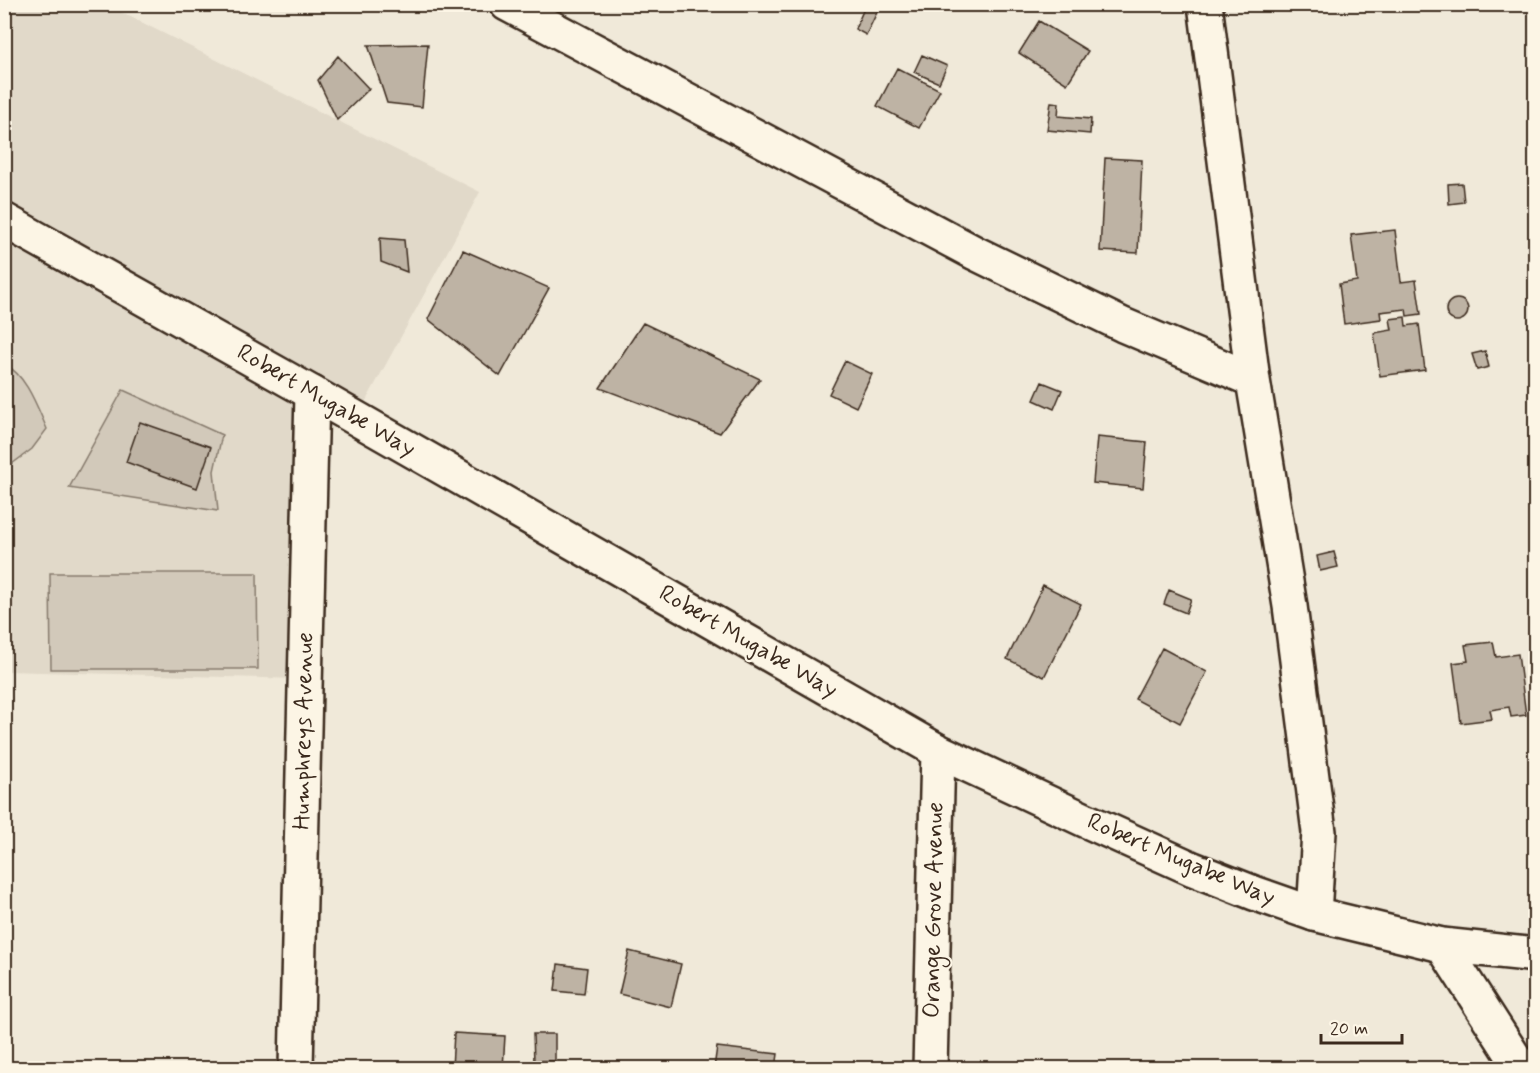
<svg xmlns="http://www.w3.org/2000/svg" width="1540" height="1073" font-family="Mynerve,sans-serif">
<style>
.built{fill:#e1d9c9}
.green{fill:#d2c9ba;stroke:#867a6c;stroke-width:1.5}
.building{fill:#beb3a4;stroke:#3b2a1e;stroke-width:1.5}
.lines{fill:none;stroke-linecap:round;stroke-linejoin:round}
.minor-casing{stroke:#3b2a1e;stroke-width:38}
.major-casing{stroke:#3b2a1e;stroke-width:38}
.minor{stroke:#fcf5e5;stroke-width:33}
.major{stroke:#fcf5e5;stroke-width:33}
.labels{text-anchor:middle;dominant-baseline:central;stroke-width:4.5;stroke-linejoin:round;paint-order:stroke}
.street-label{font-size:24px;fill:#3b2a1e;stroke:#fcf5e5}
</style>
<rect width="100%" height="100%" fill="#f0e9d9"/>
<filter id="ink" filterUnits="userSpaceOnUse"><feTurbulence type="fractalNoise" baseFrequency=".0167" numOctaves="2"/><feDisplacementMap in="SourceGraphic" scale="12" xChannelSelector="R" yChannelSelector="G"/><feConvolveMatrix kernelMatrix="1 2 1 2 8 2 1 2 1" color-interpolation-filters="sRGB"/></filter>
<g filter="url(#ink)">
<!-- built -->
<path class="built" d="M5 5H107L480 192 361 410 306 379 298 679 5 671Z"/>
<!-- green -->
<path class="green" d="M5 365C26 374 38 409 47 429L32 449 5 469Z
M123 390 222 435 214 471 218 511 69 488Z
M50 573H257L258 669H51Z"/>
<!-- building -->
<path class="building" d="M866 4H881L866 35 855 29Z
M1039 21 1088 51 1067 84 1019 53Z
M428 44 422 107 387 103 368 45Z
M922 55 947 66 939 83 914 72Z
M338 56 369 89 337 120 318 80Z
M897 68 940 90 919 128 877 106Z
M1051 102 1059 103 1058 116 1091 119 1090 134 1047 130Z
M1105 158 1142 160 1138 253 1100 251Z
M1462 183 1464 202 1449 204 1448 184Z
M1395 230 1401 282 1416 280 1421 314 1407 316 1406 309 1380 312 1381 319 1344 324 1339 284 1357 281 1351 235Z
M380 238 404 240 407 272 381 262Z
M463 250 549 288 500 376 428 319Z
M1446 310a11 11 0 1 1 22 0a11 11 0 1 1-22 0Z
M1405 317 1406 326 1419 324 1425 370 1380 376 1374 333 1392 330 1390 319Z
M643 323 760 379 720 433 600 388Z
M1485 351 1489 367 1477 370 1472 354Z
M845 361 872 374 856 407 829 394Z
M1042 382 1062 390 1054 409 1034 400Z
M140 422 211 447 197 488 126 462Z
M1097 437 1147 442 1143 488 1093 483Z
M1334 552 1338 567 1320 571 1317 556Z
M1043 585 1081 604 1044 677 1007 659Z
M1169 590 1191 599 1186 613 1164 604Z
M1493 642 1496 657 1518 654 1526 715 1511 717 1509 707 1490 710 1492 719 1461 723 1453 663 1468 661 1465 645Z
M1162 648 1207 672 1180 723 1135 699Z
M629 951 681 964 671 1007 619 994Z
M558 964 587 968 584 994 555 991Z
M454 1033 505 1036 503 1068H452Z
M533 1034H555V1061H534Z
M717 1047 778 1054 776 1068H714Z"/>
<g class="lines">
<defs>
<path id="minor" d="M507 4 975 253 1123 325 1253 380
M1205 4 1253 380 1290 606 1319 832 1314 914
M1442 945 1521 1068
M296 1068 312 393
M930 1068 938 751"/>
<path id="major" d="M4 220 312 393 938 751 1085 820 1193 869 1254 893 1314 914 1442 945 1536 955"/>
</defs>
<!-- minor casing -->
<use href="#minor" class="minor-casing"/>
<!-- major casing -->
<use href="#major" class="major-casing"/>
<!-- minor -->
<use href="#minor" class="minor"/>
<!-- major -->
<use href="#major" class="major"/>
</g>
</g>
<g class="labels">
<!-- street labels -->
<g class="street-label">
<text transform="translate(326 401) rotate(30)">Robert Mugabe Way</text>
<text transform="translate(748 642) rotate(30)">Robert Mugabe Way</text>
<text transform="translate(304 731) rotate(-89)">Humphreys Avenue</text>
<text transform="translate(1181 860) rotate(23)">Robert Mugabe Way</text>
<text transform="translate(934 910) rotate(-89)">Orange Grove Avenue</text>
</g>
</g>
<!-- margin -->
<rect width="1540" height="1073" fill="none" stroke="#fcf5e5" stroke-width="24"/>
<rect x="12" y="12" width="1516" height="1049" fill="none" stroke="#3b2a1e" stroke-width="2" filter="url(#ink)"/>
<!-- scale -->
<path d="M1321 1034v9h81v-9" fill="none" stroke="#3b2a1e" stroke-width="3"/>
<text x="1330" y="1034" font-size="18" fill="#3b2a1e" stroke="#fcf5e5" stroke-width="4.5" paint-order="stroke">20 m</text>
</svg>
